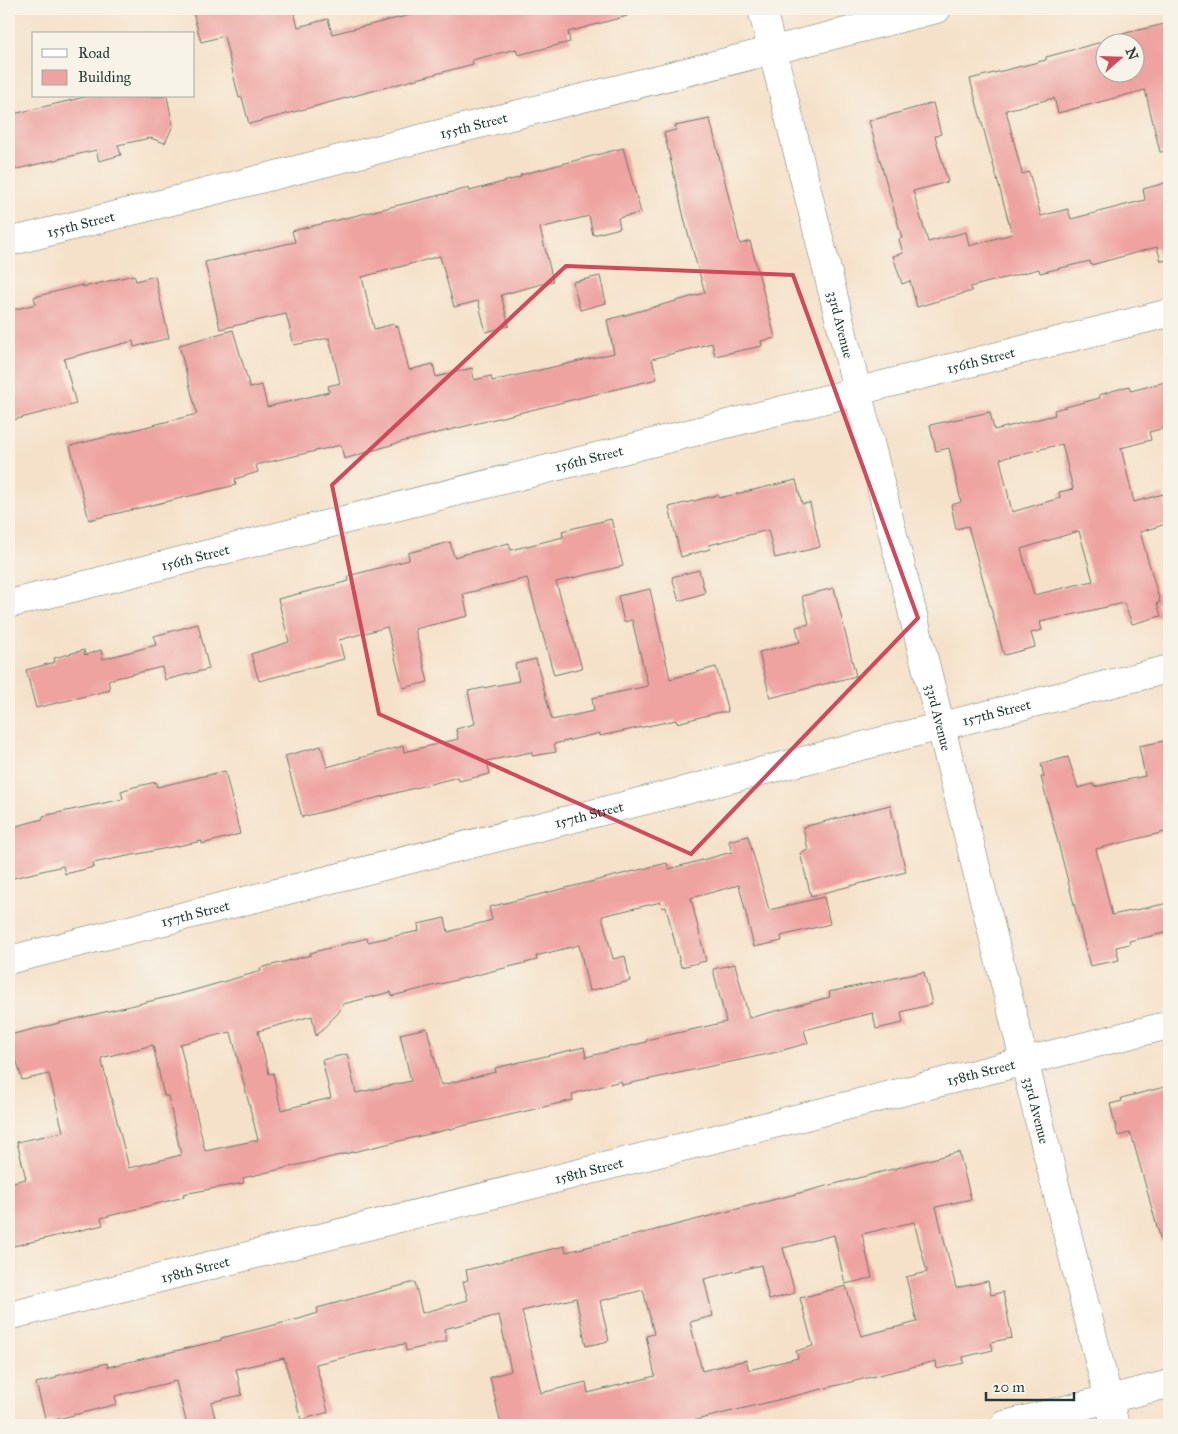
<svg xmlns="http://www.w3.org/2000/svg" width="1178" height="1434" font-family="'IM FELL Great Primer',serif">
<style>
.building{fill:#eea3a0;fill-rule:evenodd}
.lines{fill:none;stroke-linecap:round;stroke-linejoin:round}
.minor-casing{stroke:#6a7668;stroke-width:29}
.minor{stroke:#fff;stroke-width:28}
.marked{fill:none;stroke:#d1495b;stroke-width:4;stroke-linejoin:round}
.labels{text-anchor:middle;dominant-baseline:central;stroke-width:4;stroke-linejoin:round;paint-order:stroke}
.street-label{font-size:14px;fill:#1f3d34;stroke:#f7f3e8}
</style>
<rect width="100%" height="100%" fill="#f7f3e8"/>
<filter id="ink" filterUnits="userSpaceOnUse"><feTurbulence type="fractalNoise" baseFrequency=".02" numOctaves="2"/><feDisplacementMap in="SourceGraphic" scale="10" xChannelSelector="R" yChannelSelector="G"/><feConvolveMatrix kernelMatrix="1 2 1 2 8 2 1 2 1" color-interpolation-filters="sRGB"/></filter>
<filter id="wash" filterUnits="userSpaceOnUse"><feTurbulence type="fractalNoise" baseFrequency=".0096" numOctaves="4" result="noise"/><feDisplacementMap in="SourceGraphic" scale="20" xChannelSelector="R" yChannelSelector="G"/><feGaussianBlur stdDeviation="1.12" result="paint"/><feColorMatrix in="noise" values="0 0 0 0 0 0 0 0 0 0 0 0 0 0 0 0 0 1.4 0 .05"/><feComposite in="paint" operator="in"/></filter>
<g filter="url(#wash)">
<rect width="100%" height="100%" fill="#f5e1c9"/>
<g id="blocks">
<!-- building -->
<path class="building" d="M208 9H293L298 27 328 19 332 34 435 9H626L627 16 568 32 570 42 518 55 516 49 472 60 473 64 249 124 242 97 239 98 224 36 201 42 193 13Z
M1169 23V151L1160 152 1145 90 1058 113 1054 98 1006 110 1022 174 1029 172 1041 216 1068 209 1071 219 1145 200 1143 189 1169 182V260L1161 261 1157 247 1091 265 1090 261 1040 273 1039 269 970 287 972 291 917 307 910 281 902 284 893 256 903 253 899 239 902 238 869 121 933 103 941 134 935 136 948 182 913 191 928 242 966 232 969 246 1012 234 970 79 1046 60V57L1109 40 1108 37ZM1106 42H1136V72H1106Z
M89 96H167L173 126 165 143 150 138 118 145 121 155 99 161 96 150 9 171V115Z
M710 119 740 244 750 241 770 317 775 338 761 341 762 346 715 356 712 343 652 359 657 379 401 442 344 459 341 445 256 465 258 472 235 479 236 485 89 520 70 446 197 414 179 345 233 330 250 388 262 385 267 407 329 392 328 386 340 383 329 338 294 345 286 314 220 329 205 262 295 242 292 231 469 188 470 191 521 177 520 175 623 148 641 213 618 218 620 228 593 235 589 216 540 228 553 281 501 295 509 326 486 332 478 301 454 307 440 256 362 277 374 329 394 324 395 327 398 326 409 370 433 364 436 377 472 368 474 380 491 376 492 381 614 353 607 320 705 293 687 230 664 133 676 130 675 126Z
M134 275 136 281 155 276 169 338 134 347 133 341 64 359 76 404 9 421V311L36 304 34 297 82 285 83 287Z
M600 276 606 303 580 310 573 282Z
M1169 381V427L1149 432 1151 440 1121 448 1134 502 1163 494 1169 518V523L1140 532 1160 602 1157 603 1161 616 1132 624 1124 603 1040 622 1042 630 1031 633 1035 647 1004 655 968 526 956 529 951 505 961 502 949 448 936 451 930 425 990 412 994 430 1055 415 1054 410 1100 398 1099 395 1129 386 1131 391ZM1062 444 1073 489 1059 492 1060 498 1012 512 1000 459ZM1079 531 1093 581 1034 595 1021 549Z
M796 480 802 504 810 503 820 547 775 558 768 530 709 545 710 549 681 557 669 507 718 495 719 498Z
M611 519 623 566 556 582 582 668 554 675 527 578 463 594 468 616 415 629 428 682 403 688 387 627 339 640 344 659 259 681 251 654 289 642 278 599 349 581 348 576 409 560 408 553 450 542 454 557 509 543 511 550 563 537 562 531Z
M699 570 705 593 679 601 672 577Z
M834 588 856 676 770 698 759 652 800 642 796 627 809 624 802 596Z
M650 589 670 679 716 667 728 712H720L677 723 676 720 600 736V733L554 744 556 752 532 756V752L487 761 490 774 459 781 458 777 302 817 285 756 321 746 327 767 403 746 404 752 458 739 456 729 475 724 468 691 519 681 515 664 536 659 552 720 594 711 592 698 648 686 632 620 624 622 618 596Z
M198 624 209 669 165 680 162 667 108 680 110 690 36 708 26 670 55 662 54 658 84 650 85 655 101 650 103 659 156 645 154 636Z
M1169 740V831L1096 849 1112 915 1169 903V932L1129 941 1130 944 1116 947 1119 960 1090 966 1041 777H1044L1041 764 1068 757 1078 788 1093 784 1094 787 1145 776 1139 746Z
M225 771 240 834 202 844V841L93 863 94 867 65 874 63 866 9 879V828L43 819V816L123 799 121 791 134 787 156 782 157 787Z
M890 805 906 872 811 896 800 853 808 850 803 827Z
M748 836 769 910 824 897 830 924 781 936 782 941 754 947 739 885 691 898 706 961 681 967 666 907 662 908 661 902 602 916 613 959 625 956 630 981 589 991 579 945 536 956 537 960 392 996 391 992 343 1004 339 1012 316 1036 312 1016 258 1031 269 1074 273 1073 281 1110 331 1098 322 1060 347 1054 356 1093 411 1081 400 1034 427 1028 441 1085 496 1072 495 1068 584 1047 586 1057 646 1042V1040L726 1022 713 969 735 964 749 1018 830 997 829 992 924 972 932 1004 901 1012 903 1023 876 1029 873 1013 804 1030 808 1043 773 1053 622 1085 621 1081 572 1094 573 1100 243 1178 244 1183 183 1194 184 1197 101 1218 103 1225 9 1247V1183L26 1179 17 1142 63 1132 49 1074 22 1080 16 1058 9 1060V1035L184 993 261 971 260 968 311 955 310 953 367 938 368 942 419 931 418 924 445 918 448 932 492 920 489 907 667 863 669 869 732 852 729 841ZM231 1032 258 1140 205 1151 180 1044ZM153 1045 164 1096H168L181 1155 129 1168 101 1058Z
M1169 1086V1240L1161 1241 1132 1137 1130 1133 1118 1136 1110 1104 1122 1101 1121 1098Z
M959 1152 971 1199 936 1207 956 1288 988 1281 991 1295 1003 1292 1012 1338 991 1342 993 1350 963 1357 964 1363 937 1369 936 1361 676 1425H501L490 1377 511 1371 499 1315 444 1329 447 1341 406 1351 405 1344 391 1346 316 1364 328 1412 301 1420 284 1358 236 1369 242 1395 211 1402 217 1425H187L176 1381 115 1396 117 1404 46 1422 36 1383 56 1378V1376L107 1363 108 1367 221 1340V1338L299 1319 318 1313 317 1308 415 1282 422 1313 468 1300 463 1282 468 1280 466 1270 564 1246 566 1252 640 1234ZM914 1222 927 1272 906 1277 917 1322 861 1336 846 1286 800 1298 813 1346 796 1351 798 1358 749 1370 746 1360 702 1371 690 1322 713 1316 704 1279 761 1265 769 1300 795 1293 783 1248 834 1235 845 1284 872 1278 862 1234ZM643 1290 654 1334 646 1336 655 1376 588 1393 586 1382 541 1393 522 1311 576 1298 586 1346 609 1341 600 1301Z"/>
</g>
</g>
<g filter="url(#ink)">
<use href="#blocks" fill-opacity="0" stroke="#6a7668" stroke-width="1"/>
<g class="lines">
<defs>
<g id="minor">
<path id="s1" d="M762 9 1115 1425"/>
<path id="s2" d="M9 242 937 9"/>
<path id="s3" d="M9 604 1169 313"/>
<path id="s4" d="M9 960 1169 669"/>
<path id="s5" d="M9 1316 1169 1025"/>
<path d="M1004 1425 1169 1384"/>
</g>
</defs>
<!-- minor casing -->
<use href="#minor" class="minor-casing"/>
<!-- minor -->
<use href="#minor" class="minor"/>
</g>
</g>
<!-- marked area -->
<path class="marked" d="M566 266 793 275 918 618 691 854 379 714 332 485Z"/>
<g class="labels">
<!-- street labels -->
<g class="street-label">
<text stroke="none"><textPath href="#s2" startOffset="479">155th Street</textPath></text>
<text stroke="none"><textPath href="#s2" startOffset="74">155th Street</textPath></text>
<text stroke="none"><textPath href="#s1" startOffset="325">33rd Avenue</textPath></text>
<text stroke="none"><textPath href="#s3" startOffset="1002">156th Street</textPath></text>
<text stroke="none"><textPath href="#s3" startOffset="598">156th Street</textPath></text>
<text stroke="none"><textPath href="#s3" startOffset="192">156th Street</textPath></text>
<text stroke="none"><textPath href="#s4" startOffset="1018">157th Street</textPath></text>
<text stroke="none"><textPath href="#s1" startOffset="730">33rd Avenue</textPath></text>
<text stroke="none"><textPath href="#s4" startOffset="598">157th Street</textPath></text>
<text stroke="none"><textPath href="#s4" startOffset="192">157th Street</textPath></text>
<text stroke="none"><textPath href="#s5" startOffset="1002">158th Street</textPath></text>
<text stroke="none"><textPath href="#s1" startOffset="1135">33rd Avenue</textPath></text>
<text stroke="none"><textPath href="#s5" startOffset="598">158th Street</textPath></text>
<text stroke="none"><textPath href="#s5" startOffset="192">158th Street</textPath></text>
</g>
</g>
<!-- margin -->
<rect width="1178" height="1434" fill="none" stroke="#f7f3e8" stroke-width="30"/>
<!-- legend -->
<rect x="32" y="32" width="162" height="65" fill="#f7f3e8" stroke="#a1aaa0"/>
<rect x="42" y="49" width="25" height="8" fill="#ffffff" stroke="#a1aaa0"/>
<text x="78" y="58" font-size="15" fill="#1f3d34">Road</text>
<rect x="42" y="70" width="25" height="15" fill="#eea3a0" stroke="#a1aaa0"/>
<text x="78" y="82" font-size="15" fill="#1f3d34">Building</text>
<!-- north arrow -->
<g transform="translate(1120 58) rotate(70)"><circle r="24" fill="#f7f3e8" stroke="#a1aaa0"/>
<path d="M0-4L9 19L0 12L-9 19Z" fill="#d1495b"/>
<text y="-8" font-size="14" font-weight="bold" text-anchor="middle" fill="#1f3d34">N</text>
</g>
<!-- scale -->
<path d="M986 1392v8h88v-8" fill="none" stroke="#1f3d34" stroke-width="2.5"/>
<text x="993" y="1392" font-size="15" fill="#1f3d34" stroke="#f7f3e8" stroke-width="4" paint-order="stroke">20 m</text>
</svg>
